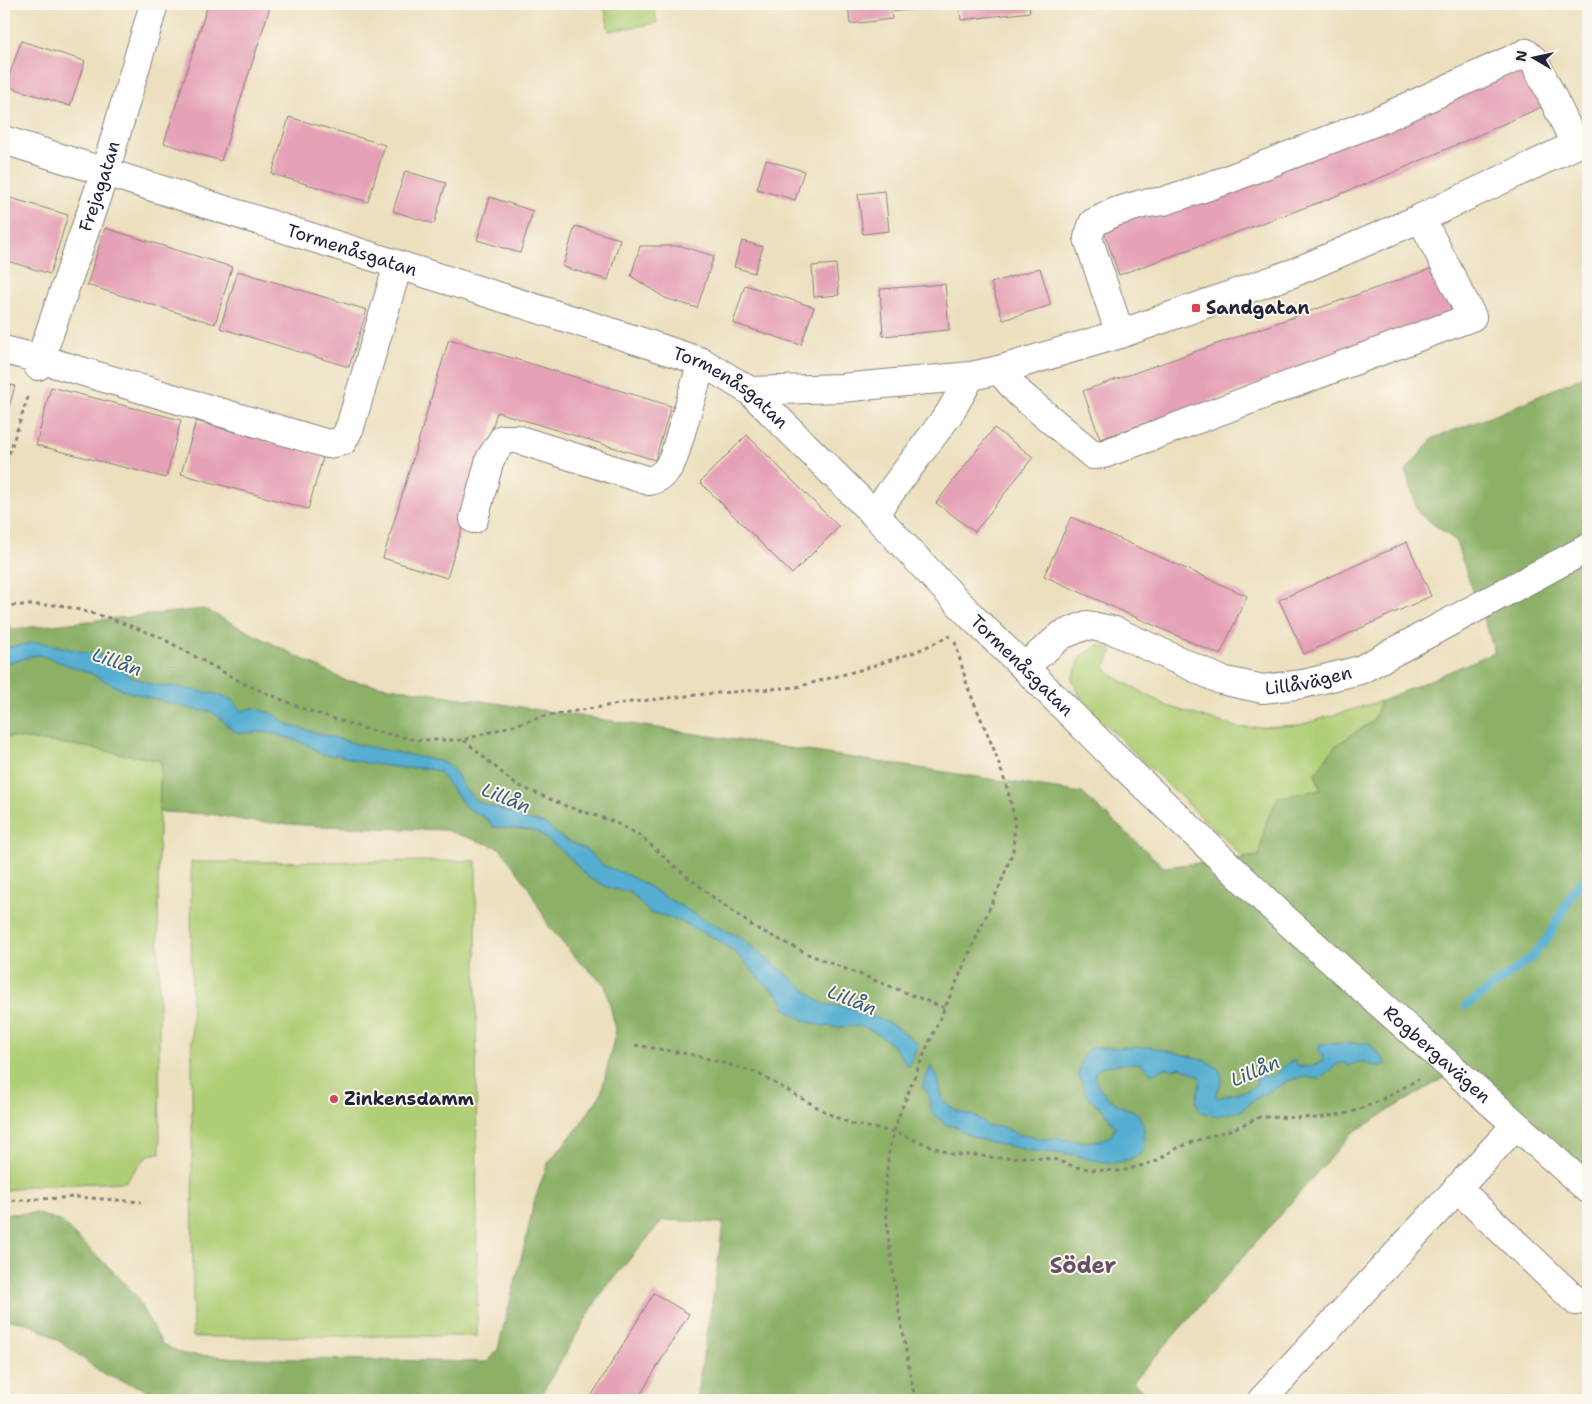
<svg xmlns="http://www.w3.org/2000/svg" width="1592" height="1404" font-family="'Shantell Sans',sans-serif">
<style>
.green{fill:#afcd75;stroke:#687858}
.forest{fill:#8bb066;stroke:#566950}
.water{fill:#54aed1;stroke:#3b6886}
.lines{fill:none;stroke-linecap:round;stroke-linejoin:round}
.stream{stroke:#54aed1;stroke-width:9}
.building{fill:#e5a1b6}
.minor-casing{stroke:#87807c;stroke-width:30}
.path{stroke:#87807c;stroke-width:3;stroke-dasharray:4 4;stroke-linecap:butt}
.minor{stroke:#fff;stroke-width:28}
.poi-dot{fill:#d1495b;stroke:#fbf7ec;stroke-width:2}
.labels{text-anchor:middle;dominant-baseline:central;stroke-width:4;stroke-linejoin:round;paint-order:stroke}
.street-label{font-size:18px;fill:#22223b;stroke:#fbf7ec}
.poi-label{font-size:18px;font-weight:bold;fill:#22223b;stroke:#fbf7ec;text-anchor:start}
.water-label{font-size:19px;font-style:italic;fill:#365a77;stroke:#fbf7ec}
.district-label{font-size:22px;font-weight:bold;fill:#664e66;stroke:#fbf7ec}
</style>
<rect width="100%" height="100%" fill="#fbf7ec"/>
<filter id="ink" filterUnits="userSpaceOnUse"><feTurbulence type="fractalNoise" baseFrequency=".02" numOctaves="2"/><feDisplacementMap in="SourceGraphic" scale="10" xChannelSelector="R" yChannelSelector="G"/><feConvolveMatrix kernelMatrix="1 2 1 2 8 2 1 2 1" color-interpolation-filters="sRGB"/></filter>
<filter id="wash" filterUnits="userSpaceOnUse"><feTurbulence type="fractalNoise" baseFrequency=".0096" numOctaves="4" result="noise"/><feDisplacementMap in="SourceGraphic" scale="20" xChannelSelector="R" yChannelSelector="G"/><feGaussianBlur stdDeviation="1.12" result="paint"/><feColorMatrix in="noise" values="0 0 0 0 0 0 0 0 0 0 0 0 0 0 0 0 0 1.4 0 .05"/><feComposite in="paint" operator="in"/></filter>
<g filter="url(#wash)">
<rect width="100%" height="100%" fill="#ecdfbe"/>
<!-- green -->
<path class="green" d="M604 4H653L657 23 609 31Z
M1099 645 1113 651 1105 667 1110 674 1167 706 1239 728 1300 725 1381 701 1373 721 1335 746 1315 774 1321 790 1262 875 1083 703 1072 679 1081 657Z
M4 736 74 745 161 761 158 863 160 1153 148 1155 125 1182 27 1186 4 1191Z
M476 861 477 1336 193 1337 191 862Z"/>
<!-- forest -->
<path class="forest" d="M1588 374V1175L1455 1071 1352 1133 1133 1382 1152 1400H696L715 1284 723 1223 663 1220 601 1293 538 1400H176L105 1375 61 1342 47 1333 27 1323 4 1319V1214L36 1213 60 1221 117 1275 135 1295 162 1344 184 1354 241 1358 488 1362 498 1349 526 1239 534 1202 548 1163 576 1130 601 1094 616 1030 605 985 573 955 550 928 527 885 500 848 445 830 318 826 247 821 211 814 159 812 161 761 74 745 4 736V630L204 609 344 680 1082 793 1164 867 1259 856 1266 822 1278 797 1321 790 1315 774 1335 746 1373 721 1381 701 1495 652 1455 540 1418 513 1406 471 1433 438 1498 414Z"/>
<!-- water -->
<path class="water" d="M38 642 108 657 130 676 154 685 177 687 221 695 232 700 241 711 253 708 271 713 289 725 321 734 360 745 439 761 448 765 456 773 464 788 476 801 515 814 525 819 545 824 562 838 585 849 604 866 623 873 643 883 662 895 710 923 741 938 823 1004 848 1007 868 1014 893 1025 918 1044 909 1067 894 1047 884 1038 869 1029 860 1026 835 1027 823 1026 806 1021 787 1010 781 997 764 983 735 952 716 939 680 921 659 914 650 913 630 892 612 889 589 878 566 854 536 831 520 829 493 827 487 819 467 808 441 775 435 770 423 768H403L366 763 338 755H322L310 746 298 741 275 734 262 732 239 733 231 729 218 716 210 711 196 710 125 691 90 673 40 655 31 656 17 661 4 663V648Z
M1368 1042 1387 1064 1378 1066 1371 1065 1365 1062H1358L1349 1066 1345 1063 1337 1064 1320 1079 1305 1077 1290 1080 1252 1101 1242 1110 1236 1112 1216 1116 1201 1112 1196 1102 1201 1078C1195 1073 1188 1070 1180 1067L1175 1069 1165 1068 1151 1074 1148 1069 1139 1063 1119 1064 1102 1067 1095 1072C1092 1087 1111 1101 1123 1107 1128 1109 1134 1110 1138 1114 1146 1126 1145 1140 1142 1153L1128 1160 1112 1163 1088 1159 1076 1155 1033 1151 988 1142 964 1133 958 1127 946 1125 934 1114 931 1109 927 1091 922 1087 931 1066C933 1069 936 1073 937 1076 941 1085 939 1099 948 1105 962 1117 976 1111 988 1127L999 1126 1010 1130 1018 1135H1029L1039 1139 1055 1138 1083 1142 1101 1140 1111 1136 1115 1127 1103 1109 1094 1103 1084 1092 1082 1082 1078 1075 1084 1054 1090 1048 1151 1047 1205 1060 1216 1067 1221 1072 1222 1082 1215 1096 1218 1098 1248 1090 1257 1084 1256 1080 1260 1075 1272 1076 1291 1061H1296L1297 1066 1311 1067 1323 1061 1322 1054 1318 1050 1320 1044 1364 1043Z"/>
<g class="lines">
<!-- stream -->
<path class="stream" d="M1466 1006 1531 958 1549 936 1575 889 1588 873"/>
</g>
<g id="blocks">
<!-- building -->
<path class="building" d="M208 4H271L221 161 164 143Z
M848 4H916V9L891 12 892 19 850 24Z
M959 4H1029L1030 12 961 20Z
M21 41 85 61 70 106 6 86Z
M1524 63 1544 106 1397 171 1326 200 1119 275 1103 229Z
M289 117 385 145 368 202 272 174Z
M766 160 804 171 795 200 757 189Z
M405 171 446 183 434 224 393 211Z
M885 191 889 231 863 234 858 194Z
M4 196 68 215 50 274 4 260Z
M490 197 533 211 520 253 477 240Z
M575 226 620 239 608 280 563 267Z
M105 228 232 267 215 324 87 285Z
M742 241 763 247 754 273 734 267Z
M640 246H681L714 256 697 308 665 298 631 276Z
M836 264 839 295 814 297 812 266Z
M1436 267 1453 315 1100 439 1083 391Z
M1040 268 1051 305 1003 320 991 283Z
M238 271 367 310 349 367 220 328Z
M945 284 949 330 883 336 880 289Z
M745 285 814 307 801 345 733 323Z
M449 339 671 406 655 460 497 412 447 578 383 558Z
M4 383 15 386 4 425Z
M51 387 181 420 166 478 36 445Z
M196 421 323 457 308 509 181 474Z
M994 428 1033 457 975 532 936 503Z
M747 435 839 527 792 574 700 482Z
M1071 517 1247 596 1220 655 1044 576Z
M1407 542 1431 596 1304 654 1279 600Z
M654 1293 689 1314 637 1400H589Z"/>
</g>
</g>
<g filter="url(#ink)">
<use href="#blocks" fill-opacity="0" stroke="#87807c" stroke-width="1"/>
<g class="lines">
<defs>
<g id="minor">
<path id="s1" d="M4 140 636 340 702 362 750 391 874 514 971 616 1024 667 1107 750 1285 919 1588 1189"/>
<path d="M1120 334 1088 238 1093 223 1115 212 1142 204 1164 201 1224 181 1377 121 1526 53 1534 60 1576 145"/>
<path d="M4 350 40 359 328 444 343 441 350 427 398 265"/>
<path id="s2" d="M38 366 105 172 154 4"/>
<path d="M999 370 1020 394 1093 455 1104 454 1472 317 1421 218"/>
<path d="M750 391 841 388 971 376"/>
<path d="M874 514 949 414 971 376 999 370 1120 334 1293 273 1421 218 1588 139"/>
<path d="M474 519 490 459 503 439H517L649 481C663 478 669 468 674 456L702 362"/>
<path id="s3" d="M1024 667 1062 635 1087 625 1115 631 1221 680 1263 689 1303 684 1360 670 1588 548"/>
<path d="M1457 1188 1576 1301"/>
<path d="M1262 1400 1516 1125"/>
</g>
</defs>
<!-- minor casing -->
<use href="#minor" class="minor-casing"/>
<!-- path -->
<path class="path" d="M4 469 29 394
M4 606 23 605H60L106 617 158 636 245 684 304 709 369 730 416 740H463L545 716 631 702 705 694 797 687 860 670 915 652 950 636
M464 740 515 784 566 806 612 821 641 836 672 864 709 894 754 927 808 954 945 1008
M635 1045 694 1055 755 1072 833 1116 852 1124 894 1132 954 1155H973L997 1158 1026 1157 1053 1159 1076 1167 1095 1170 1122 1171 1157 1161 1175 1149 1195 1141 1233 1129 1260 1117 1316 1118 1349 1113 1373 1104 1419 1079
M4 1201 78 1197 141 1202
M915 1400 898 1306 888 1235 885 1193 889 1150 898 1118 920 1063 1000 885 1013 851 1015 820 1008 791 995 752 968 688 955 642"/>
<!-- minor -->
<use href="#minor" class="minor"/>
</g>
</g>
<!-- markers -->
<g class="poi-dot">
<rect x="1191" y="303" width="10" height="10" rx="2.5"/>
<circle cx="334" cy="1099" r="5"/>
</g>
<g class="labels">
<!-- street labels -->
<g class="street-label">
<text stroke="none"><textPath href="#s2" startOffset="190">Frejagatan</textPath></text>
<text stroke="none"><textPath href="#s1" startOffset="365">Tormenåsgatan</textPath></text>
<text stroke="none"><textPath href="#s1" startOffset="770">Tormenåsgatan</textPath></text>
<text stroke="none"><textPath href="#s1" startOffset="1175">Tormenåsgatan</textPath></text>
<text stroke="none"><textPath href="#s3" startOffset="311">Lillåvägen</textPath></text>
<text stroke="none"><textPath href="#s1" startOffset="1744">Rogbergavägen</textPath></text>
</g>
<!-- poi labels -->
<g class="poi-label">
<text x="1206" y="308">Sandgatan</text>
<text x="344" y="1099">Zinkensdamm</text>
</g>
<!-- water labels -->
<g class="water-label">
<text transform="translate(117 662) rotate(19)">Lillån</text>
<text transform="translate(506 798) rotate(22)">Lillån</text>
<text transform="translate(852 1000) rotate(22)">Lillån</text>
<text transform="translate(1255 1071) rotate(-23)">Lillån</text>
</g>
<!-- district labels -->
<g class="district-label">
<text x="1083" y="1265">Söder</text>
</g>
</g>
<!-- margin -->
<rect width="1592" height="1404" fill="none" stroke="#fbf7ec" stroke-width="20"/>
<!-- north arrow -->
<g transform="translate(1534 58) rotate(279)" stroke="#fbf7ec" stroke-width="4" paint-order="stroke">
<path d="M0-4L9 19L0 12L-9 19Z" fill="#22223b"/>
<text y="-8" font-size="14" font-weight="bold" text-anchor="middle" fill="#22223b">N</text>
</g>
</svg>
